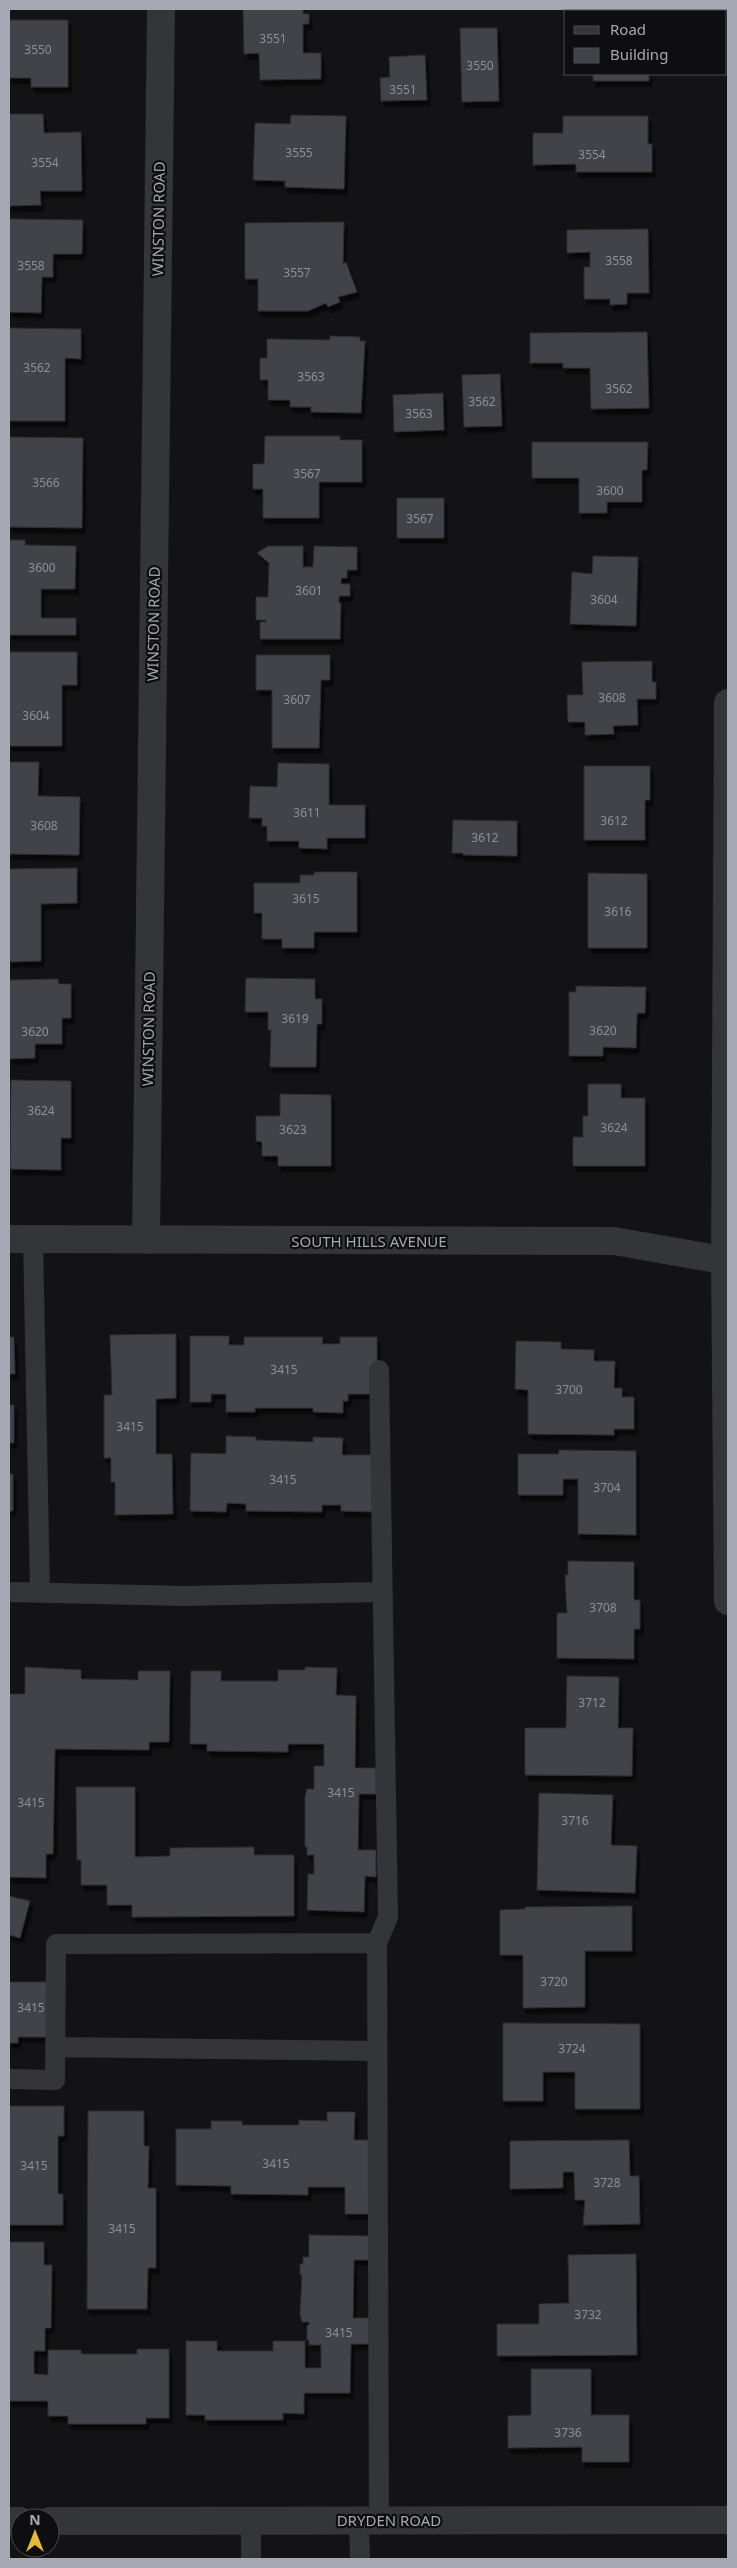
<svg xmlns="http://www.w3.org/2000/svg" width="737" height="2568" font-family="'Noto Sans',sans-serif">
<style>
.building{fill:#424348;stroke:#2e2d31;filter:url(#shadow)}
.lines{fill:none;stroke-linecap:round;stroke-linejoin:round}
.service{stroke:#343539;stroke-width:20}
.minor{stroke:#343539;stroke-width:28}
.tertiary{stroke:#343539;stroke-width:28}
.labels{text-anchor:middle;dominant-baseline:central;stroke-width:4.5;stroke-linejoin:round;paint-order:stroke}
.number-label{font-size:12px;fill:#8d9099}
.street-label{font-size:15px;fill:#a6a9b4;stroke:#0e0e10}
</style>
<defs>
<filter id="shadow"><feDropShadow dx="3" dy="5.5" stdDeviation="1" flood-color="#0009"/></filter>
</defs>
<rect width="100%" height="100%" fill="#131315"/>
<!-- building -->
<path class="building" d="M243 9H303V14H309V24H303V53H321V79L260 80 259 53 244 54Z
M593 9H652V11H593Z
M9 20H68V87H31V78H9Z
M460 28H497L499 101 462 102Z
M425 55 427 100 381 101 380 78 390 77 389 57Z
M593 74H649V81H593Z
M9 114H43L44 133 81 132 82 191H40L41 205 9 206Z
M291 115 346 116 344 189 285 187V181L253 180 255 123 290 124Z
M563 116H648V144H652V172H576V164L533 165V133H563Z
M9 219 83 220 82 254H53V277H42L41 313 9 312Z
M344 222 343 264 346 262 357 292 338 297 340 302 328 307 326 303 308 311H258V279H245V223Z
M648 229 649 293H627V304L610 305V299H584V267H590V252L567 253V230Z
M9 328 81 329V359L65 358V421H9Z
M647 332 649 408 591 409 590 368H563V363H530V333Z
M330 336 360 337V341H365L361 413 311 412V407H290V400H268V380H260V358H267V339L330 340Z
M500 374 502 426 464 427 462 375Z
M443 393 444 430 394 432 393 395Z
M265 436H340V440H362V482H319V518H263V489H253V464H264Z
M9 437 83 438 82 528 9 527Z
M532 442H648L647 470H642V502H607V513H579V478H532Z
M397 498H444V538H397Z
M9 540H25V545L76 546 75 589H41V618H76V635H9Z
M268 546H303V567H313L314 546 357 547V570H347V578H341V584H350V596H339V603H341L340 639H260V622H266V620H256V597H268L269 563 257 553Z
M593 556 638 557 636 626 570 624 572 572 592 574Z
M9 652H77V685H62V746H9Z
M256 655H330V680H321L319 748H272V690H256Z
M652 661V682H656V699H637L638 725 613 726 614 734 585 735V722H568L567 695H583L582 662Z
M9 762H39L38 796 80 797 79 855 9 854Z
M278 763 329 764V805H365V838H327V849L299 848V841H267V826H262V818H249L250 786 277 787Z
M584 766H650V800H645V840H584Z
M453 820 517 821V856L463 855V853H452Z
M77 868V903L41 904V961L9 962V869Z
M314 872H357V932H314V948H282V939H262V913H254V883H300V875H314Z
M588 873 647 874V948H588Z
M246 978 315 979V999H322V1024H317L316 1067H270L271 1030H268V1012H245Z
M58 979 59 984H71V1018H62V1044H35V1058L9 1059V980Z
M576 986 646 987 645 1013H637L636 1048 603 1047V1056H569V992H576Z
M11 1080 71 1081V1138H61V1170L10 1169Z
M588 1084H621V1098H645V1166H573V1137H583V1116H588Z
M280 1094 331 1095V1166H278V1156H262V1142L256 1141V1116H280Z
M176 1334V1398L156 1399V1454H172L173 1514 115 1515V1482H111V1458H104V1395H112L110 1335Z
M190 1336H229V1345H244V1337H323L322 1344H340V1337H377V1394H348V1401H343V1413L313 1412V1408H255V1412H226V1394H211V1402H190Z
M9 1337H14L15 1374H9Z
M516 1341 561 1342V1349L594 1350V1361H615L614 1388H622V1397H634V1429H614V1435L528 1434V1390L515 1389Z
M9 1405H14V1443H9Z
M226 1436 256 1437V1440L313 1442V1437L343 1438 342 1455H376L375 1512 341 1511V1505H322V1512L246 1511V1504L227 1503 226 1512 190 1511 191 1453 226 1454Z
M559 1450 636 1451V1535L578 1534V1479H563V1495H518V1454H559Z
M9 1474H13V1511H9Z
M568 1561 634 1562V1600H640V1629H634V1659L557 1658V1613H567L565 1575H568Z
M25 1667 81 1670V1679L138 1680V1671H170L169 1742H149V1750L55 1749 53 1854H46V1878L9 1877V1694H25Z
M305 1667 337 1668 336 1695 356 1696 355 1768H376V1794H359L358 1850H376V1877L365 1876 364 1912 307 1910 308 1874H314V1855H307V1847H305V1797L307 1789H314V1766H324V1744H288V1752L207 1751V1744H190L191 1671H221V1681H278V1670H305Z
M567 1676 619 1677 618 1728H633L632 1776 525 1775V1728H566Z
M76 1787H135V1857L170 1856V1848L254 1847V1855H294V1916L132 1917V1905H107V1885H81V1860H77Z
M539 1793 613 1795 611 1845 637 1846 635 1893 537 1890Z
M9 1896 30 1901 20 1938 9 1935Z
M632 1906V1951H585V2007L523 2008V1955H500V1910L525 1909V1907Z
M9 1982H53V2037H18V2043H9Z
M503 2023 640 2024V2109H575V2072H543V2101H503Z
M9 2106H64V2136H58V2194H63V2225H9Z
M88 2111H144V2146H149L148 2188H156V2268H148L147 2309H87Z
M327 2112H355L354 2140H376V2214H345V2187H308V2195L231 2194V2186L176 2185V2129H211V2121H242V2125H299V2120L327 2121Z
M629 2140 630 2176H639L640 2224 583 2225 585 2200H575L574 2172H563V2188L510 2189V2141Z
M309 2235 371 2236V2260H354L353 2318H371V2344H351L350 2393H304V2414L283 2413V2420H205V2415H186V2341H217V2351H273V2341H305V2368H321V2345H309V2340H307V2325H309V2322H302L300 2314 302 2275H300V2264H303V2257H309Z
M9 2242H44V2265H52L51 2328H45V2351H34V2374L48 2375V2350H81V2354H137V2349H169V2418H146V2424H68V2416H48V2401H9Z
M636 2254 637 2355 497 2356V2324H539V2304L569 2303 568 2255Z
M531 2369H591V2415H629V2462H582V2447L508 2448V2416L531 2415Z"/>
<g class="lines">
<!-- service -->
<path class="service" d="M33 1239 40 1592
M9 1592 185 1596 382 1592
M377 1943 388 1917 379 1370
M55 2047 377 2051
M9 2079 55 2080 56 1944 377 1943 379 2521
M251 2521V2559
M359 2521 360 2559"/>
<!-- minor -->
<path class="minor" d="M146 1240 161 9
M9 2521H20
M50 2521 728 2520"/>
<!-- tertiary -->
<path class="tertiary" d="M728 703 725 1261 728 1601
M9 1239 614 1241 728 1261"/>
</g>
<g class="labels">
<!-- number labels -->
<g class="number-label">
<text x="273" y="38">3551</text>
<text x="38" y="49">3550</text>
<text x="480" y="65">3550</text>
<text x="403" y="89">3551</text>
<text x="299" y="152">3555</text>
<text x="592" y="154">3554</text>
<text x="45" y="162">3554</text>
<text x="619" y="260">3558</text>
<text x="31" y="265">3558</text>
<text x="297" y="272">3557</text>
<text x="37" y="367">3562</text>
<text x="311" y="376">3563</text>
<text x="619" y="388">3562</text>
<text x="482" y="401">3562</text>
<text x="419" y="413">3563</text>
<text x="307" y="473">3567</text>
<text x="46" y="482">3566</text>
<text x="610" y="490">3600</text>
<text x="420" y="518">3567</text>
<text x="42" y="567">3600</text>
<text x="309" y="590">3601</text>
<text x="604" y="599">3604</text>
<text x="612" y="697">3608</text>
<text x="297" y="699">3607</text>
<text x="36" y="715">3604</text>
<text x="307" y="812">3611</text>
<text x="614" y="820">3612</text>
<text x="44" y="825">3608</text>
<text x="485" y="837">3612</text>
<text x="306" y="898">3615</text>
<text x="618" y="911">3616</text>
<text x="295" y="1018">3619</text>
<text x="603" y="1030">3620</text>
<text x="35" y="1031">3620</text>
<text x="41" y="1110">3624</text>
<text x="614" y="1127">3624</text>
<text x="293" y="1129">3623</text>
<text x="284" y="1369">3415</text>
<text x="569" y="1389">3700</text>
<text x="130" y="1426">3415</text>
<text x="283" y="1479">3415</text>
<text x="607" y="1487">3704</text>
<text x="603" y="1607">3708</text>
<text x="592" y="1702">3712</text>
<text x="341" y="1792">3415</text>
<text x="31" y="1802">3415</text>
<text x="575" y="1820">3716</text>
<text x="554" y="1981">3720</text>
<text x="31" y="2007">3415</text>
<text x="572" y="2048">3724</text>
<text x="276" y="2163">3415</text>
<text x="34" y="2165">3415</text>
<text x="607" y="2182">3728</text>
<text x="122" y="2228">3415</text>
<text x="588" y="2314">3732</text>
<text x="339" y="2332">3415</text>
<text x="568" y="2432">3736</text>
</g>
<!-- street labels -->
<g class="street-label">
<text transform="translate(158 219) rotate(-89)">WINSTON ROAD</text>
<text transform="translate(153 624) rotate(-89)">WINSTON ROAD</text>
<text transform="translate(148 1029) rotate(-89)">WINSTON ROAD</text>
<text x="369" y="1241">SOUTH HILLS AVENUE</text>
<text x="389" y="2520">DRYDEN ROAD</text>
</g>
</g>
<!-- border -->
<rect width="737" height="2568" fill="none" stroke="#a6a9b4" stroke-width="20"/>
<!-- legend -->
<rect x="564" y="10" width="162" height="65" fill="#0e0e10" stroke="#4b4c52"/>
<rect x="574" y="26" width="25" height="8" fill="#343539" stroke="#4b4c52"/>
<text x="610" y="35" font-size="15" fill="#a6a9b4">Road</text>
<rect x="574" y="48" width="25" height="15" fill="#424348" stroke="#4b4c52"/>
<text x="610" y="60" font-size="15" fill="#a6a9b4">Building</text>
<!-- north arrow -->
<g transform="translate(35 2533)"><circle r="24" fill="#0e0e10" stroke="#4b4c52"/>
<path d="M0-4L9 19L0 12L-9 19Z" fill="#e4b93c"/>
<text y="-8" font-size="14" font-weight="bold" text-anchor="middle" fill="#a6a9b4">N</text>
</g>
</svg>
